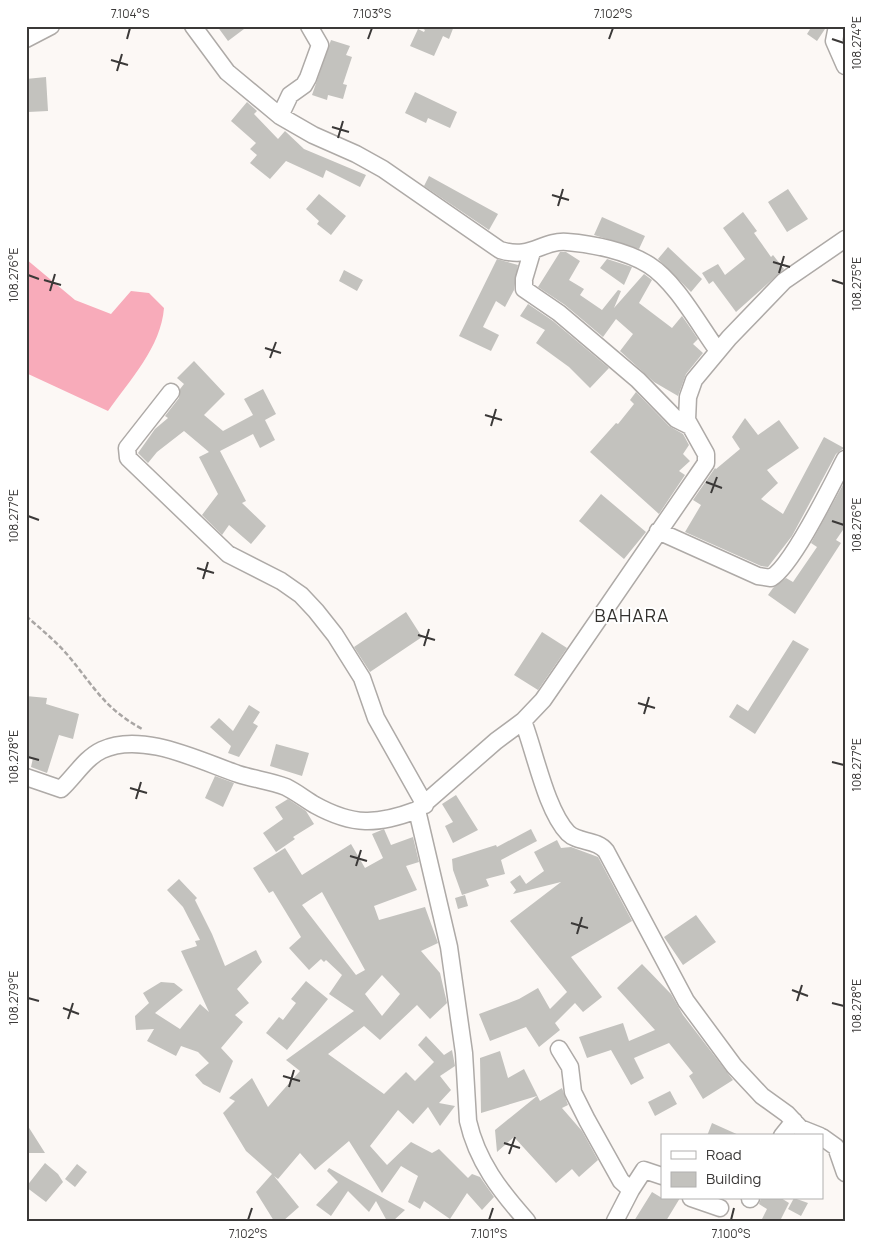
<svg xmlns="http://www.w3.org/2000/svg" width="871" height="1247" font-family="Manrope,sans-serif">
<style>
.forest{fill:#f8abba}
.building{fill:#c3c2be;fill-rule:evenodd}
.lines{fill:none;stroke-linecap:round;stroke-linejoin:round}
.street-casing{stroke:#aeaaa7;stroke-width:19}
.path{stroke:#a9a6a4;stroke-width:2.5;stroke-dasharray:5 2.5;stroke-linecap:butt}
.street{stroke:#fff;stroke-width:16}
.ticks{fill:none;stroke:#3b3938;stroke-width:2}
.labels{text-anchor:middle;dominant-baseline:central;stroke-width:4;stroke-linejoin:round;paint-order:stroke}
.quarter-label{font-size:18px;letter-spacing:1px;fill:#33312e;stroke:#fff}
.neatline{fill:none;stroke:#3b3938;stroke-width:2}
.ticks-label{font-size:12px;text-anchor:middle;fill:#3b3938}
</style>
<rect width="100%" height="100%" fill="#fcf8f5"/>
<!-- forest -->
<path class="forest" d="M26 259 75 300 111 314 131 291 149 293 164 308C161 347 130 380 108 411L26 373Z"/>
<!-- building -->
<path class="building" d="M217 26H248L228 41Z
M419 26H454L449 39 443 36 434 56 410 46 418 29 424 32 425 30Z
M812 26H827L817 41 807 34Z
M331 40 350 46 346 55 352 57 343 84 347 85 343 99 328 95 327 100 312 95Z
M46 77 48 111 28 112 26 79Z
M415 92 457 112 450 128 428 118 426 123 405 113Z
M247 102 257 111 254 114 278 139 285 131 304 149 366 175 360 187 326 170 323 178 286 161 270 179 250 163 257 155 250 149 256 143 231 121Z
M429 176 498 214 489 230 424 186Z
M788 189 808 219 787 232 768 202Z
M319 194 346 216 331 235 317 224 319 221 306 209Z
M743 212 757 231 754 233 771 257 773 255 784 269 736 312 713 281 709 284 702 273 718 264 725 275 745 259 723 228Z
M602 217 645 236 639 249 594 235Z
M668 247 702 279 691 292 658 259Z
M560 252H566L580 261 569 280 584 289 580 295 602 310 618 290 621 291 614 308 644 274 652 280 639 303 672 328 682 316 698 339 693 344 703 353 686 374 678 396 654 382 620 351 633 334 616 319 603 337 565 305 538 287Z
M497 259 518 265 514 290 505 307 496 301 483 327 499 335 491 351 459 336Z
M607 259 632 267 624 285 600 268Z
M344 270 363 280 357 291 339 281Z
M528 304 553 321 609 368 590 388 569 367 536 343 545 330 520 316Z
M194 361 225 394 204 415 223 431 253 415 244 399 263 389 276 414 265 420 275 440 260 448 253 434 220 451 246 501 242 503 266 526 251 544 229 525 222 535 202 515 218 494 199 457 209 452 184 431 157 452 148 463 138 453 155 429 168 418 165 416 179 398 180 389 184 384 177 378Z
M636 392 669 426 683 434 689 445 683 454 690 461 679 471 685 475 659 514 590 452 616 423 618 424 634 404 630 400Z
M745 418 758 435 779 420 799 448 767 470 778 483 761 499 783 514 824 437 844 448 836 454 792 536 768 567 761 566 685 532 701 505 693 500 715 468 716 469 740 449 732 437Z
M845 481V527L836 540 841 543 795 614 768 595 773 588 786 578 793 582 817 547 811 543Z
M601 494 646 532 624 559 579 521Z
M406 612 422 637 370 672 354 647Z
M542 632 567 648 538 690 514 675Z
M793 640 809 649 755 734 729 717 737 704 748 711Z
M26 696 47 698 46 704 79 714 73 739 59 735 47 773 31 767 33 758 26 756Z
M249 705 260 712 253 723 258 726 239 757 228 753 231 746 210 727 219 718 233 731Z
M276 744 309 753 302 776 270 766Z
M215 776 234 783 223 807 205 798Z
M456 795 478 830 453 843 445 826 453 822 442 804Z
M288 799 306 811 314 824 293 837 295 839 276 852 263 833 283 819 275 807Z
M384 829 391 845 413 837 419 862 406 866 417 890 374 906 379 920 425 907 438 943 421 951 440 973 447 1003 430 1019 417 1005 380 1040 364 1026 328 1054 384 1094 406 1072 415 1081 434 1062 418 1045 426 1036 444 1055 452 1050 455 1066 440 1076 451 1090 439 1103 455 1106 440 1126 428 1107 413 1124 398 1110 370 1146 387 1165 411 1142 432 1153 439 1149 468 1178 472 1174 480 1177 494 1197 482 1210 467 1193 450 1219 424 1201 420 1209 408 1202 418 1176 401 1166 382 1193 349 1141 315 1170 300 1153 278 1179 274 1176 299 1207 283 1221H274L256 1192 272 1174 246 1151 223 1113 235 1101 229 1098 252 1078 268 1107 300 1071 286 1060 354 1011 329 994 342 975 326 960 324 962 321 959 309 970 289 948 301 937 273 891 269 893 253 868 285 848 302 875 351 844 365 868 383 858 372 834ZM322 892 365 970 356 975 302 905ZM382 975 400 994 382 1016 365 994Z
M531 829 537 841 501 860 505 874 486 879 489 886 462 895 453 870 452 859 496 845 497 847Z
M557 840 561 848 571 847 598 857 632 921 571 957 602 997 583 1012 575 1003 555 1023 560 1030 539 1047 526 1027 490 1041 479 1014 519 999 538 988 550 1009 567 992 510 921 561 882 513 894 516 890 510 882 520 875 526 884 544 871 534 852Z
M179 879 197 898 195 900 212 934 225 966 256 950 262 962 237 989 249 1003 235 1015 243 1022 221 1048 233 1061 220 1093 203 1084 195 1075 209 1063 198 1052 181 1046 176 1056 147 1041 154 1029 136 1030 135 1016 149 1003 143 993 161 982 174 983 183 990 155 1013 180 1029 200 1004 209 1012 181 951 197 946 195 941 200 940 183 907 167 890Z
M465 895 468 906 458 909 455 898Z
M696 915 716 942 683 965 664 937Z
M642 964 671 994 683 1015 733 1080 703 1099 689 1076 693 1073 669 1043 634 1058 644 1078 631 1085 611 1050 587 1058 579 1037 623 1023 629 1041 655 1030 617 988Z
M306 981 328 999 287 1050 266 1033 279 1017 283 1020 296 1003 291 999Z
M500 1051 508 1078 524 1069 540 1101 562 1088 568 1105 562 1108 582 1131 598 1160 579 1177 572 1169 556 1183 514 1137 497 1152 495 1130 537 1096 481 1113 480 1058Z
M670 1091 677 1104 655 1116 648 1102Z
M26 1123 45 1153H26Z
M712 1123 741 1136H707Z
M45 1163 58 1174 63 1182 46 1202 26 1187Z
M77 1164 87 1172 75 1187 65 1179Z
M329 1168 345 1177 405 1210 393 1221H387L376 1201 369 1212 348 1191 331 1216 316 1205 338 1182 327 1171Z
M652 1192 662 1198H680L666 1221H634Z
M761 1198H781L789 1203 780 1221H761L767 1209 759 1204Z
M794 1198 808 1203 801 1216 788 1209Z"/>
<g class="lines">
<defs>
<path id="street" d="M193 26 227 72 280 116 313 135 356 154 383 169 500 250C532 260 541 240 567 242 593 244 627 251 649 265 676 282 699 325 718 351
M837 26 834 41 845 66
M26 39 51 26
M280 116 290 95 304 85 308 78 320 45 309 26
M532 252 524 279V289L559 313 638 380 676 419 690 426
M171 392 127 448 128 458 228 554 281 581 301 595 316 611 335 635 362 678 376 718 425 805
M658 531 758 576 771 578C793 565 832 484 845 459
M523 721C535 752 546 810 568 833 578 843 597 839 606 851L686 1001 734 1066 762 1096 787 1114 800 1128 820 1136
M26 777 61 789C75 776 85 758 102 750 142 731 200 761 238 774 253 779 271 781 286 787 296 792 305 799 315 805 353 826 377 825 417 810
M559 1049 570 1067 573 1092 587 1120 621 1181 631 1190 615 1221
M782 1136 794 1121
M822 1137 836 1147 845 1173
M631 1190 644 1170 662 1176
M691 1198 720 1208
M750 1199 751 1198
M527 1221C500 1191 477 1161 468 1121L464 1053 449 947 417 810 496 741 523 721 543 700 706 463V454L687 420 688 397 694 380 729 338 784 281 845 239"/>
</defs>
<!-- street casing -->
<use href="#street" class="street-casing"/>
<!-- path -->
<path class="path" d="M26 616C42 630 58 643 71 659 96 690 106 709 142 729"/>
<!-- street -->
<use href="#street" class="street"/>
</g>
<!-- ticks -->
<path class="ticks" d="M127 39 130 28M368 39 372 28M609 39 613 28M832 39 844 43M111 60 128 65M117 71 122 54M332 127 349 132M338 138 343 121M552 195 569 200M558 206 563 189M773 262 790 267M779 273 784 256M28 275 39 279M44 280 61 285M832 280 844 284M50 291 55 274M265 348 281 353M270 358 276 342M485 415 502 420M491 426 496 409M706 482 722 488M711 493 717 477M28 516 39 520M832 521 844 525M197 568 214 573M203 579 208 562M418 635 435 640M424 646 429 629M638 703 655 708M644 714 649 697M28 757 39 760M832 762 844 765M130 788 147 793M136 799 141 782M350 856 367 861M356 866 361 850M571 923 588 928M577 934 582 917M792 990 808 996M28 998 39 1001M797 1001 802 985M832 1003 844 1006M63 1008 79 1014M68 1019 73 1003M283 1076 300 1081M289 1087 294 1070M504 1143 520 1148M509 1154 515 1137M248 1220 252 1208M489 1220 493 1208M731 1220 734 1208"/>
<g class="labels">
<!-- quarter labels -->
<g class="quarter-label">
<text x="632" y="615">BAHARA</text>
</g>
</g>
<!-- border -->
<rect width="871" height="1247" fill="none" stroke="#ffffff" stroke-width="55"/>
<!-- legend -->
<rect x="661" y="1134" width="162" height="65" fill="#ffffff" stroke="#b1b0af"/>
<rect x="671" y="1151" width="25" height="8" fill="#ffffff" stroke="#b1b0af"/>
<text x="706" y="1160" font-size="15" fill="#3b3938">Road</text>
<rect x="671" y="1172" width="25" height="15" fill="#c3c2be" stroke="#b1b0af"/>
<text x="706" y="1184" font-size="15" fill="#3b3938">Building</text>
<rect x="28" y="28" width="816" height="1192" class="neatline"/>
<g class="ticks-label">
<text x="130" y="18">7.104°S</text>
<text x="372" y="18">7.103°S</text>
<text x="613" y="18">7.102°S</text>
<text transform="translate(857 43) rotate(-90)" y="4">108.274°E</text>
<text transform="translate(14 275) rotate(-90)" y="4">108.276°E</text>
<text transform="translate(857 284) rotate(-90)" y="4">108.275°E</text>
<text transform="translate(14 516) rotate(-90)" y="4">108.277°E</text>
<text transform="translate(857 525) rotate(-90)" y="4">108.276°E</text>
<text transform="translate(14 757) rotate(-90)" y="4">108.278°E</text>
<text transform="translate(857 765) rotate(-90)" y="4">108.277°E</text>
<text transform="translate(14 998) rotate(-90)" y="4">108.279°E</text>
<text transform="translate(857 1006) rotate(-90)" y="4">108.278°E</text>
<text x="248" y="1238">7.102°S</text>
<text x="489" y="1238">7.101°S</text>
<text x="731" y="1238">7.100°S</text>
</g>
</svg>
